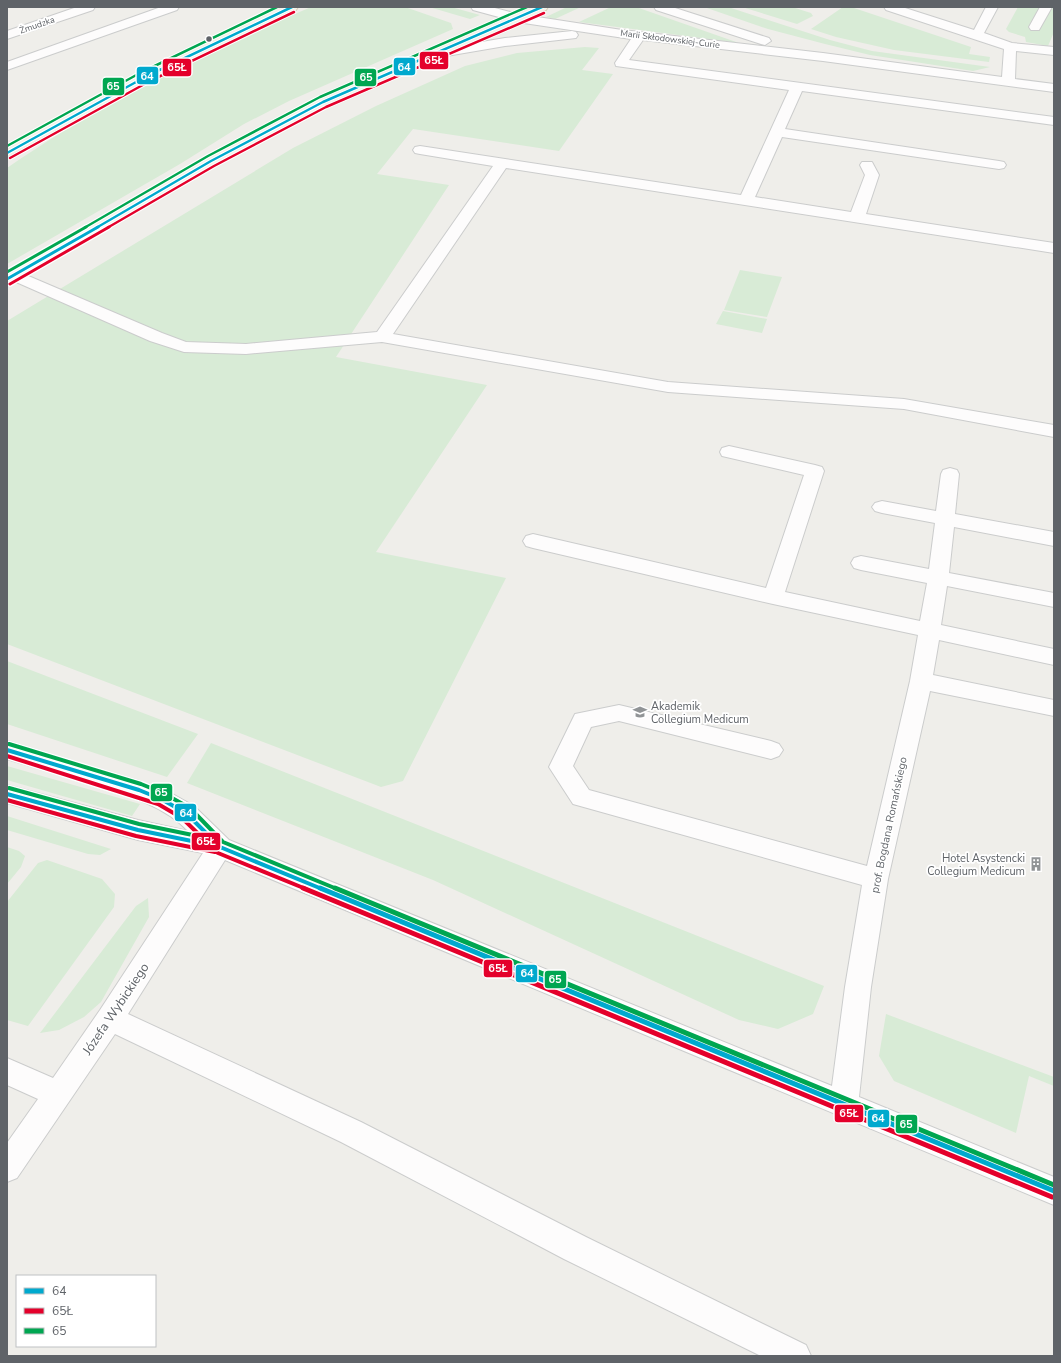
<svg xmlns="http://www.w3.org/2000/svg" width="1061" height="1363" font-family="'Nunito Sans',sans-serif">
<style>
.green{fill:#d8ebd6}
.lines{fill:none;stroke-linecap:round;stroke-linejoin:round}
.minor-casing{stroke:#cbcccc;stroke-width:2}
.major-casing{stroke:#d7ceb8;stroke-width:2}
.minor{fill:#fdfcfc;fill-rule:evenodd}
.major{fill:#f4f2e9;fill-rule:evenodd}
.bus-1-far3-casing{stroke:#fff;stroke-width:4.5}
.bus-1-far2-casing{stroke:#fff;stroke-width:5.5}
.bus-1-far1-casing{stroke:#fff;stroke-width:7}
.bus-1-casing{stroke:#fff;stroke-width:8}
.bus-2-far3-casing{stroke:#fff;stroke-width:4.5}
.bus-2-far2-casing{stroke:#fff;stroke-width:5.5}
.bus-2-far1-casing{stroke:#fff;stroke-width:7}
.bus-2-casing{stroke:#fff;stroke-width:8}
.bus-3-far3-casing{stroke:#fff;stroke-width:4.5}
.bus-3-far2-casing{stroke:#fff;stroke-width:5.5}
.bus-3-far1-casing{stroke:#fff;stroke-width:7}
.bus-3-casing{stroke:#fff;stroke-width:8}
.bus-1-far3{stroke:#00a9ce;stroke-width:2.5}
.bus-1-far2{stroke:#00a9ce;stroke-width:3}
.bus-1-far1{stroke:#00a9ce;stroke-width:4}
.bus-1{stroke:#00a9ce;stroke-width:5}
.bus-2-far3{stroke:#e4002b;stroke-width:2.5}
.bus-2-far2{stroke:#e4002b;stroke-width:3}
.bus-2-far1{stroke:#e4002b;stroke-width:4}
.bus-2{stroke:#e4002b;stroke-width:5}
.bus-3-far3{stroke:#00a651;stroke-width:2.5}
.bus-3-far2{stroke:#00a651;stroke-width:3}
.bus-3-far1{stroke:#00a651;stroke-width:4}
.bus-3{stroke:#00a651;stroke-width:5}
.bus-dot{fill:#5f6368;stroke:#fff;stroke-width:1.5}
.labels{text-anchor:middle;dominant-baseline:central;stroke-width:3.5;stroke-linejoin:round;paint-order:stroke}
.far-street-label{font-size:9px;fill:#5f6368;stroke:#fff}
.poi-label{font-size:11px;fill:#5f6368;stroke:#fff;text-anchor:start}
.street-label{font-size:11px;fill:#5f6368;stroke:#fff}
.near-street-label{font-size:13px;fill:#5f6368;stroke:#fff}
.line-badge{stroke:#fff;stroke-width:1.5}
.badge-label{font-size:11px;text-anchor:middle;font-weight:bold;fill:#fff}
</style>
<rect width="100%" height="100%" fill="#efeeea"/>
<!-- green -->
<path class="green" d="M311 7H405L451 23 453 29 289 101 244 124 180 164 7 264V168C101 103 206 52 311 7Z
M429 7H451L480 15 470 19Z
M567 7H581L555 19 546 17Z
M611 7H636L739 43 579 22Z
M704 7H728L830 40 872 51 990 67 973 71 870 55 825 44 768 29Z
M742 7H792L811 13 813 16 797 24Z
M843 7H851L971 47 969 54 990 57 989 62 894 50 836 37 811 29Z
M1018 7H1054V32L1048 46 1026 42 1025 37 1009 32 1006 29Z
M585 47 599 48 582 70 613 74 559 151 413 129 377 174 449 185 336 357 487 385 376 552 506 578 403 781 381 787 7 644V321L293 148 376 106 465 66 517 53Z
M740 270 782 277 767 317 724 310Z
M723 311 767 319 762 333 716 324Z
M7 661 198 734 167 777 7 724Z
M211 743 824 986 813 1014 778 1029 739 1020 433 880 187 783Z
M7 766 140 804 132 816 7 780Z
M7 816 111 849 100 855 88 854 7 830Z
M7 847 19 851 25 856 21 867 7 884Z
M47 860 102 879 115 894 114 907 28 1026 7 1020V902L38 863Z
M148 898 149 917 101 1002 84 1017 59 1030 40 1033 136 906Z
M886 1014 1054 1077V1086L1029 1076 1016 1133 894 1081 879 1056Z"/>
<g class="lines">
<defs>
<path id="minor" d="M77 7H95L93 10 7 39V31Z
M161 7H179L177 10 7 70V62Z
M471 7H491L518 14 622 30 823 53 1002 77 1004 49 886 10 884 7H902L974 30 986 7H998L984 33 1012 43 1054 47V55L1016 51 1015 79 1054 84V92L823 61 643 40 629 60 1054 117V125L802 91 785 129 999 161 1004 162 1006 165 1004 168 999 169 782 137 755 197 851 212 865 175 860 165 862 162H872L879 175 866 214 1054 243V253L506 168 393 334 668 382 904 399 1054 425V437L904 409 668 392 382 342 246 354 184 352 150 341 7 278V272L13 270 19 272 162 333 186 342 246 344 377 332 493 166 420 154 415 153 413 150 415 147 420 146 741 195 789 90 616 66 615 63 631 39 517 22 473 10Z
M654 7H672L769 38 771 41 765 45 761 44 656 10Z
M1040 7H1052L1039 30H1031L1029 27Z
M572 31 576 32 578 35 576 38 505 46 429 59 423 55 429 51 505 38Z
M729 446 815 465 822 467 824 471 785 592 920 621 927 583 861 570 854 568 851 563 854 558 861 556 929 569 935 523 882 513 875 511 872 507 875 503 882 501 936 511 941 474 943 470 950 468 957 470 959 474 955 514 1054 532V546L954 527 949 573 1054 593V607L947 586 941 625 1054 649V665L939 640 933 675 1054 700V716L930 691 888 879 871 987 859 1097 1054 1177V1205L225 860 128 1014 361 1122 586 1237 806 1345 811 1356H761L564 1259 341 1142 115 1034 17 1178 7 1182V1143L38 1099 7 1085V1058L53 1078 100 1010 203 853 138 840 7 803V785L138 820 188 831C161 803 122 794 86 783 60 775 33 767 7 759V741L139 781 169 792 194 806 229 840 832 1086 845 987 862 885 573 804 549 767 575 714 619 705 771 741 779 744 783 750 779 756 771 759 619 721 591 727 573 766 589 790 867 866 910 681 918 635 773 604 533 548 526 546 523 541 526 536 533 534 766 588 804 475 722 456 720 452 722 448Z"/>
<path id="major" d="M282 7H298L296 10 152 78 7 157V147C96 94 188 49 282 7Z
M532 7H548L546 10 328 105 216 164 13 282 7 284V272L206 158 318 99Z"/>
</defs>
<!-- minor casing -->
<use href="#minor" class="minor-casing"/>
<!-- major casing -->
<use href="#major" class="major-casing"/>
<!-- minor -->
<use href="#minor" class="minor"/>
<!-- major -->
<use href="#major" class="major"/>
<defs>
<path id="bus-1-far3" d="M7 153 147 76 292 7
M96 228 211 161 323 102 542 7"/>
<path id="bus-1-far2" d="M7 279 98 227"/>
<path id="bus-1-far1" d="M7 750 139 790 161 799 186 813 220 847 322 889
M7 794 138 830 216 846"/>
<path id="bus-1" d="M320 888 1054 1191"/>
<path id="bus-2-far3" d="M10 158 150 81 294 12
M107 228 214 166 326 107 544 13"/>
<path id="bus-2-far2" d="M10 284 109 227"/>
<path id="bus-2-far1" d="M7 756 158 804 182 818 218 853 306 889
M7 800 136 836 215 852"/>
<path id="bus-2" d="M303 888 1052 1197"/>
<path id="bus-3-far3" d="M7 146 140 73 277 7
M84 228 208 156 320 97 527 7"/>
<path id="bus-3-far2" d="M7 272 86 227"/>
<path id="bus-3-far1" d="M9 744 141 784 163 793 190 808 223 842 337 889
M9 788 139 824 217 840"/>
<path id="bus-3" d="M335 888 1054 1185"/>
</defs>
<!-- bus-1-far3 casing -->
<use href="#bus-1-far3" class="bus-1-far3-casing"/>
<!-- bus-1-far2 casing -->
<use href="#bus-1-far2" class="bus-1-far2-casing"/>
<!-- bus-1-far1 casing -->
<use href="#bus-1-far1" class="bus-1-far1-casing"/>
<!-- bus-1 casing -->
<use href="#bus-1" class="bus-1-casing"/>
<!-- bus-2-far3 casing -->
<use href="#bus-2-far3" class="bus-2-far3-casing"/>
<!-- bus-2-far2 casing -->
<use href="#bus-2-far2" class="bus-2-far2-casing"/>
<!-- bus-2-far1 casing -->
<use href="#bus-2-far1" class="bus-2-far1-casing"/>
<!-- bus-2 casing -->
<use href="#bus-2" class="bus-2-casing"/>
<!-- bus-3-far3 casing -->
<use href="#bus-3-far3" class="bus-3-far3-casing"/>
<!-- bus-3-far2 casing -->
<use href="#bus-3-far2" class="bus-3-far2-casing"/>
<!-- bus-3-far1 casing -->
<use href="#bus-3-far1" class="bus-3-far1-casing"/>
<!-- bus-3 casing -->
<use href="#bus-3" class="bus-3-casing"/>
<!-- bus-1-far3 -->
<use href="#bus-1-far3" class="bus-1-far3"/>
<!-- bus-1-far2 -->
<use href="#bus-1-far2" class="bus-1-far2"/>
<!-- bus-1-far1 -->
<use href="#bus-1-far1" class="bus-1-far1"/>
<!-- bus-1 -->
<use href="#bus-1" class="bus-1"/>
<!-- bus-2-far3 -->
<use href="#bus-2-far3" class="bus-2-far3"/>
<!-- bus-2-far2 -->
<use href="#bus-2-far2" class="bus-2-far2"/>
<!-- bus-2-far1 -->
<use href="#bus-2-far1" class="bus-2-far1"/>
<!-- bus-2 -->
<use href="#bus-2" class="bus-2"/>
<!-- bus-3-far3 -->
<use href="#bus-3-far3" class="bus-3-far3"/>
<!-- bus-3-far2 -->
<use href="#bus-3-far2" class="bus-3-far2"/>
<!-- bus-3-far1 -->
<use href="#bus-3-far1" class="bus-3-far1"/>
<!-- bus-3 -->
<use href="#bus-3" class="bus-3"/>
</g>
<!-- icons -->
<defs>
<symbol id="university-bare" viewBox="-9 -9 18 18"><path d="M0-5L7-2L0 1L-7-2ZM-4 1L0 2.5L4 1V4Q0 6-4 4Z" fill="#919496" stroke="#fff" stroke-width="2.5" paint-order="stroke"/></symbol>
<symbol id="building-bare" viewBox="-9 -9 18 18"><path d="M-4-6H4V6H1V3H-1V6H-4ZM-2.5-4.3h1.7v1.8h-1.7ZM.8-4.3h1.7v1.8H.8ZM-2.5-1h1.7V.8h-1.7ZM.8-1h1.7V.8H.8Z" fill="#919496" stroke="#fff" stroke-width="2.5" paint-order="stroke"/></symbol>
</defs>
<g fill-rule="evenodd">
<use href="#university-bare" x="630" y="702" width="20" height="20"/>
<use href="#building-bare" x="1026" y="854" width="20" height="20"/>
</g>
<!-- markers -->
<circle class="bus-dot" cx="209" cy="39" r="3.5"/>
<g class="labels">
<!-- far-street labels -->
<g class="far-street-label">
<text transform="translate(37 25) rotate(-19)">Żmudzka</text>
<text transform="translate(670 39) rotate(7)">Marii Skłodowskiej-Curie</text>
</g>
<!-- poi labels -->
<g class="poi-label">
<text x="651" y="706">Akademik<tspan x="651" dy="13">Collegium Medicum</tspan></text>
<text x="1025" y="858" text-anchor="end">Hotel Asystencki<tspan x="1025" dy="13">Collegium Medicum</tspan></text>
</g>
<!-- street labels -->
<g class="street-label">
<text transform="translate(889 825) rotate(-78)">prof. Bogdana Romańskiego</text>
</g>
<!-- near-street labels -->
<g class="near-street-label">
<text transform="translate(116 1009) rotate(-56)">Józefa Wybickiego</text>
</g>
</g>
<g class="line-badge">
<rect x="419" y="51" width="30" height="19" rx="4" fill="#e4002b"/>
<rect x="393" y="57" width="23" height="19" rx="4" fill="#00a9ce"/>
<rect x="162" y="58" width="30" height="19" rx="4" fill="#e4002b"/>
<rect x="136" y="66" width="23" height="19" rx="4" fill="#00a9ce"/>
<rect x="354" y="68" width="23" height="19" rx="4" fill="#00a651"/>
<rect x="102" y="77" width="23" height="19" rx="4" fill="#00a651"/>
<rect x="150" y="783" width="23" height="19" rx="4" fill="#00a651"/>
<rect x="174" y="803" width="23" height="19" rx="4" fill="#00a9ce"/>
<rect x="191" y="832" width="30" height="19" rx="4" fill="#e4002b"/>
<rect x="483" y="959" width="30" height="19" rx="4" fill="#e4002b"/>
<rect x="515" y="964" width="23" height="19" rx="4" fill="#00a9ce"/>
<rect x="544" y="970" width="23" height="19" rx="4" fill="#00a651"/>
<rect x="834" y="1104" width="30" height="19" rx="4" fill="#e4002b"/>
<rect x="867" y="1109" width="23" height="19" rx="4" fill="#00a9ce"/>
<rect x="895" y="1114" width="23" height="20" rx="4" fill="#00a651"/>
</g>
<g class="badge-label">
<text x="434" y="64">65Ł</text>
<text x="404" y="71">64</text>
<text x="177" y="71">65Ł</text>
<text x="147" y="80">64</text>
<text x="366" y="81">65</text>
<text x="113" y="90">65</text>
<text x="161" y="796">65</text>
<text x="186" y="817">64</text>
<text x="206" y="845">65Ł</text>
<text x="498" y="972">65Ł</text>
<text x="527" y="977">64</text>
<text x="555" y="983">65</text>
<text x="849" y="1117">65Ł</text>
<text x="878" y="1122">64</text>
<text x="906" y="1128">65</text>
</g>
<!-- border -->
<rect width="1061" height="1363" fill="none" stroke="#5f6368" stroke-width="16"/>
<!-- legend -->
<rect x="16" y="1275" width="140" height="72" fill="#ffffff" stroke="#bfc1c3"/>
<rect x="24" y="1288" width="20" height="6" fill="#00a9ce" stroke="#bfc1c3"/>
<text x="52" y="1295" font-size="12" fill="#5f6368">64</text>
<rect x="24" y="1308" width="20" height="6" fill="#e4002b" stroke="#bfc1c3"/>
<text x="52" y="1315" font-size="12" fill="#5f6368">65Ł</text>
<rect x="24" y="1328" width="20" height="6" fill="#00a651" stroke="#bfc1c3"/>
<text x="52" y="1335" font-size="12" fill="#5f6368">65</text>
</svg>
